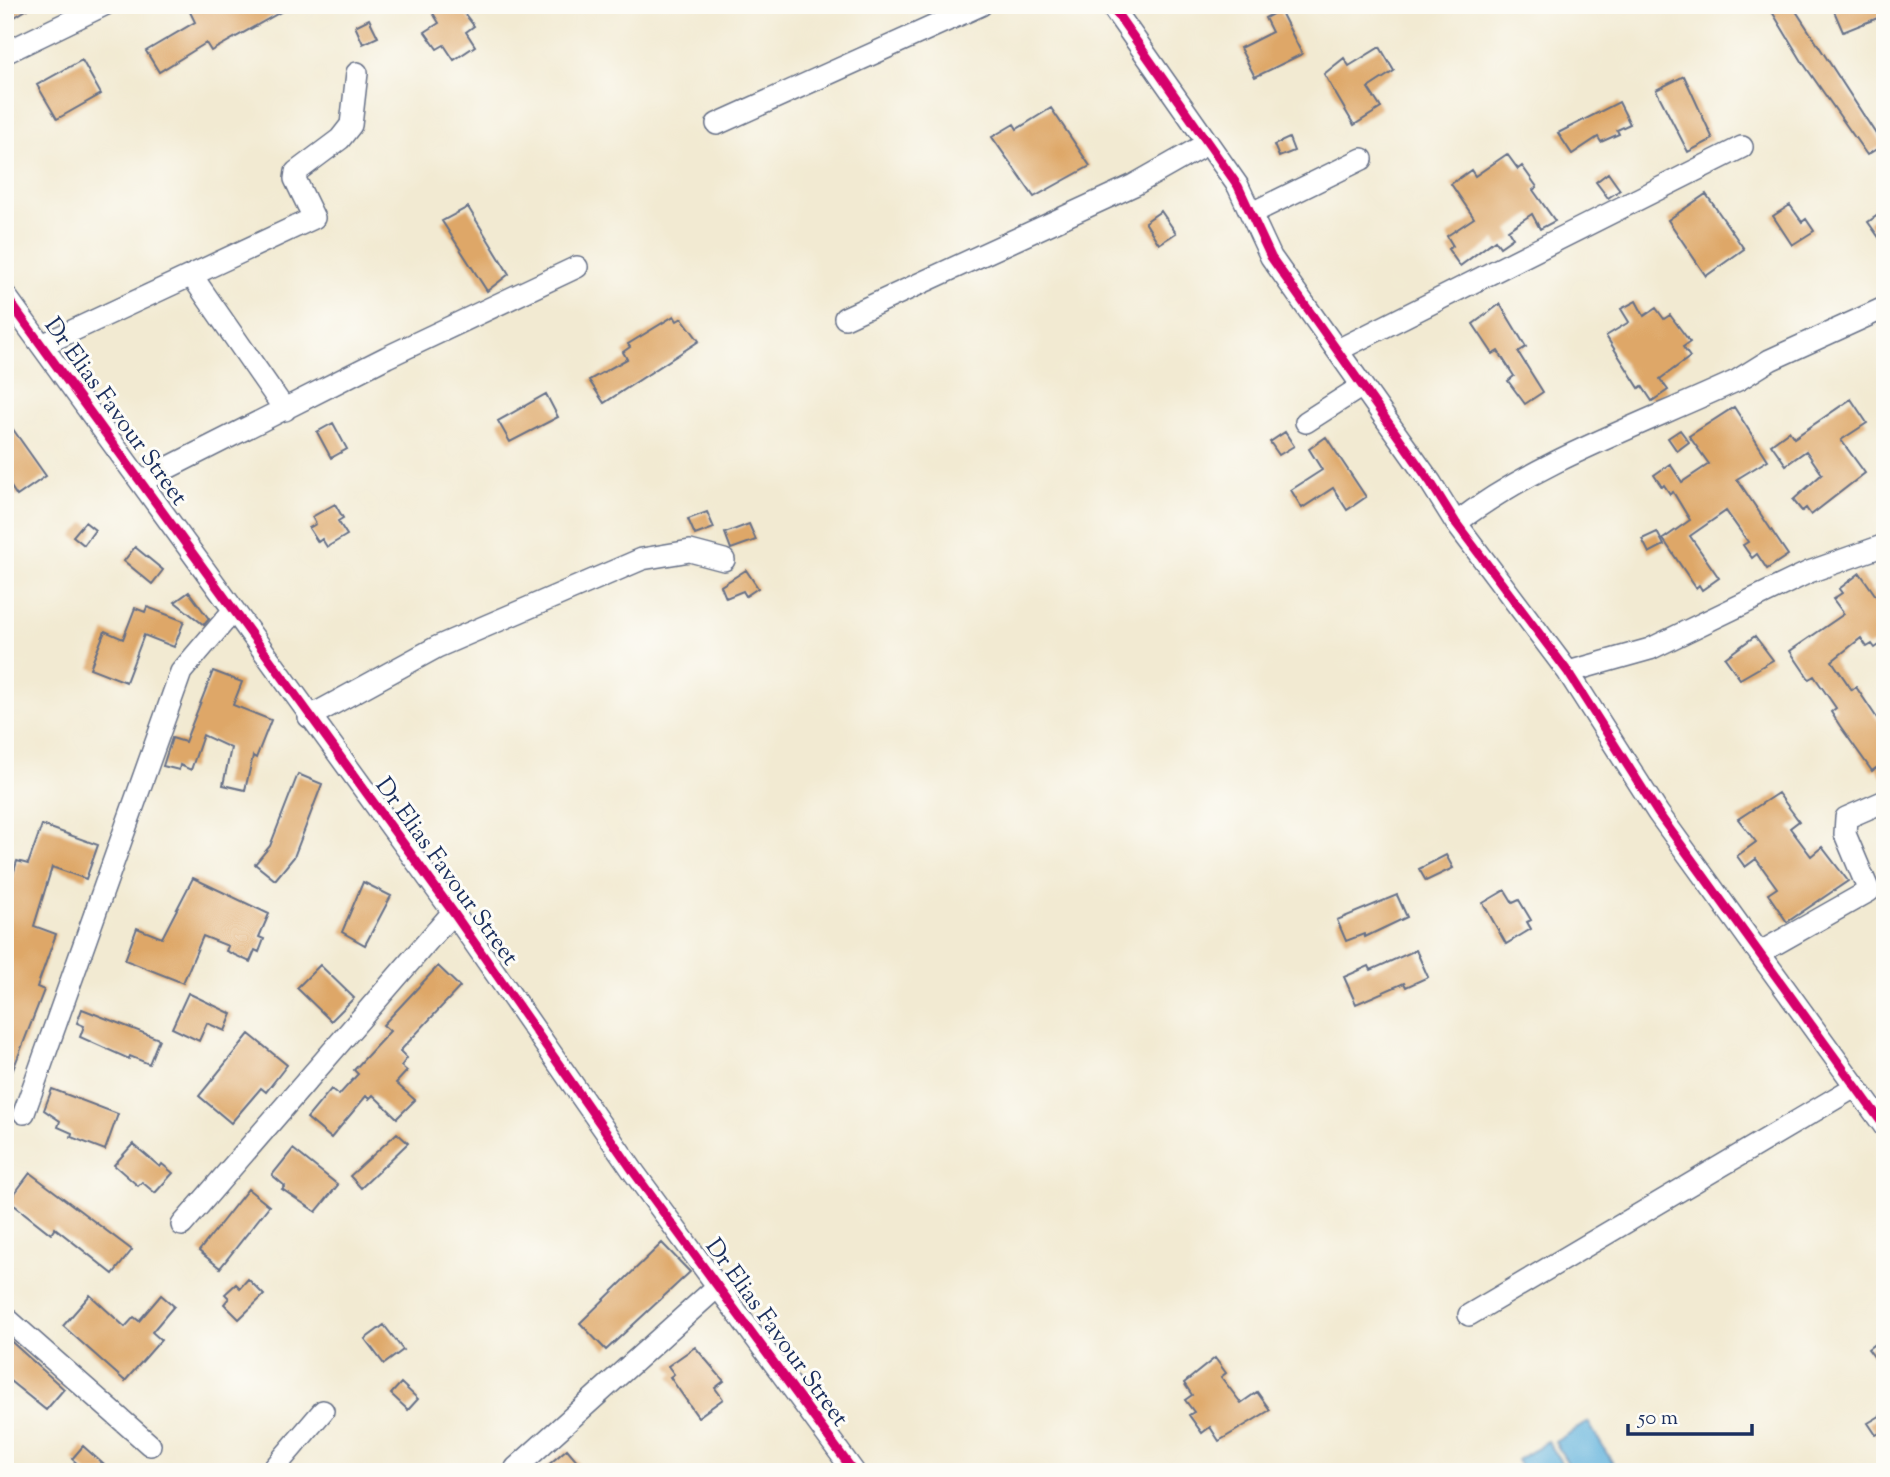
<svg xmlns="http://www.w3.org/2000/svg" width="1890" height="1477" font-family="'Sorts Mill Goudy',serif">
<style>
.water{fill:#62b2dc;stroke:#3e709d;stroke-width:2}
.building{fill:#dea767}
.lines{fill:none;stroke-linecap:round;stroke-linejoin:round}
.minor-casing{stroke:#667087;stroke-width:24}
.minor{stroke:#fff;stroke-width:21}
.cycleway-casing{stroke:#fdfcf7;stroke-width:13}
.cycleway{stroke:#d6006c;stroke-width:9}
.labels{text-anchor:middle;dominant-baseline:central;stroke-width:6;stroke-linejoin:round;paint-order:stroke}
.street-label{font-size:24px;fill:#1b2f5e;stroke:#fdfcf7}
</style>
<rect width="100%" height="100%" fill="#fdfcf7"/>
<filter id="ink" filterUnits="userSpaceOnUse"><feTurbulence type="fractalNoise" baseFrequency=".0143" numOctaves="2"/><feDisplacementMap in="SourceGraphic" scale="14" xChannelSelector="R" yChannelSelector="G"/><feConvolveMatrix kernelMatrix="1 2 1 2 8 2 1 2 1" color-interpolation-filters="sRGB"/></filter>
<filter id="wash" filterUnits="userSpaceOnUse"><feTurbulence type="fractalNoise" baseFrequency=".00686" numOctaves="4" result="noise"/><feDisplacementMap in="SourceGraphic" scale="28" xChannelSelector="R" yChannelSelector="G"/><feGaussianBlur stdDeviation="1.57" result="paint"/><feColorMatrix in="noise" values="0 0 0 0 0 0 0 0 0 0 0 0 0 0 0 0 0 1.4 0 .05"/><feComposite in="paint" operator="in"/></filter>
<g filter="url(#wash)">
<rect width="100%" height="100%" fill="#f2ead2"/>
<!-- water -->
<path class="water" d="M1588 1422 1618 1472H1573L1555 1442Z
M1548 1441 1567 1472H1524L1517 1460Z"/>
<g id="blocks">
<!-- building -->
<path class="building" d="M5 5H34L5 23Z
M202 5H293L211 51 206 43 159 72 146 51 195 22 190 12Z
M428 5H458L474 26 466 32 475 46 454 60 444 45 437 49 425 32 439 23Z
M1768 5H1792L1883 145 1867 155 1803 63Z
M1847 5H1885V15L1843 32 1834 11Z
M1280 10 1302 54 1255 77 1240 48 1272 32 1265 18Z
M369 19 378 37 363 44 355 26Z
M1380 47 1394 71 1368 88 1381 108 1354 125 1324 74 1344 58 1349 66Z
M82 60 101 94 57 119 37 85Z
M1684 76 1713 139 1688 152 1656 90Z
M1619 102 1630 124 1617 130 1619 134 1601 142 1598 137 1572 154 1558 133Z
M1051 108 1090 166 1034 197 992 137 1014 124 1017 129Z
M1289 138 1294 151 1279 157 1274 145Z
M1507 154 1518 169 1522 166 1537 187 1533 190 1555 221 1540 229 1532 214 1508 230 1513 238 1500 247 1495 240 1460 266 1448 249 1453 246 1447 236 1474 218 1451 184 1471 170 1475 176Z
M1608 173 1620 190 1608 198 1596 182Z
M1706 194 1744 249 1706 276 1668 220Z
M1790 205 1802 222 1806 219 1814 231 1792 245 1773 216Z
M468 207 509 274 487 291 442 221Z
M1885 210V246L1868 222Z
M1161 211 1176 233 1159 244 1145 222Z
M1636 301 1644 316 1656 308 1664 319 1670 315 1690 342 1683 347 1690 357 1660 379 1668 390 1652 401 1642 386 1639 388 1606 336 1629 322 1621 309Z
M1500 304 1526 347 1518 352 1543 392 1525 404 1508 381 1514 376 1498 351 1493 354 1473 324Z
M674 316 677 321 682 318 699 341 604 403 589 380 627 359 623 352 630 347 628 344Z
M546 394 558 417 510 442 498 421Z
M1851 399 1867 423 1841 440 1865 473 1811 515 1806 508 1802 511 1793 500 1822 474 1806 451 1786 465 1771 444 1789 431 1794 438Z
M1734 407 1768 460 1737 479 1788 555 1767 569 1757 554 1752 558 1743 545 1748 542 1726 511 1690 536 1719 578 1702 590 1699 585 1696 588 1663 539 1690 520 1673 492 1670 494 1664 485 1662 487 1654 475 1670 464 1682 482 1709 464 1689 436Z
M5 418 46 476 17 496 11 487 5 491Z
M333 423 347 449 331 458 317 432Z
M1680 430 1689 442 1677 451 1668 438Z
M1285 432 1294 446 1279 455 1270 442Z
M1326 437 1366 497 1347 510 1333 488 1302 508 1291 490 1322 470 1309 449Z
M335 504 343 518 338 521 347 535 327 547 322 539 318 542 309 528 316 524 312 517Z
M707 512 714 528 695 535 688 519Z
M85 522 95 530 84 545 73 536Z
M749 524 756 540 731 549 725 533Z
M1657 532 1664 545 1649 553 1642 539Z
M135 547 163 570 152 584 124 561Z
M746 570 758 588 746 596 743 591 726 598 721 586Z
M1860 573 1885 609V641L1875 648 1872 644 1867 647 1861 638 1832 661 1852 690 1856 687 1885 730V781L1876 768 1872 771 1840 726 1831 712 1836 708 1814 676 1809 679 1790 651 1844 614 1833 599 1842 593 1839 589Z
M189 592 209 619 204 625 175 602Z
M147 607 184 621 174 647 144 635 126 682 90 668 105 631 123 639 135 608 145 612Z
M1755 636 1773 660 1740 679 1725 658Z
M213 671 242 682 233 705 271 720 256 758 253 756 245 790 223 785 231 748 203 735 191 770 180 765 179 770 163 766 172 738 185 742Z
M298 774 322 784 294 857 275 880 255 864 270 846Z
M1778 793 1799 821 1790 828 1811 856 1822 847 1848 881 1787 922 1768 894 1777 888 1756 859 1745 867 1737 856 1756 842 1738 819Z
M42 825 98 845 86 879 52 867 34 926 56 934 37 987 44 990 7 1085 5 902 17 861 28 864Z
M1446 855 1453 868 1426 881 1419 869Z
M193 878 269 914 259 937 264 939 259 952 255 950 250 962 226 951 228 946 203 936 183 983 125 960 137 928 162 938Z
M363 882 391 896 365 945 342 932Z
M1505 890 1513 903 1519 900 1531 920 1527 922 1531 929 1506 944 1483 903Z
M1397 895 1407 917 1365 937 1364 934 1346 941 1337 920Z
M1416 950 1428 977 1406 987 1404 983 1356 1004 1344 977 1369 966 1371 970Z
M320 965 354 998 331 1021 297 988Z
M438 966 460 987 400 1051 407 1058 401 1066 407 1071 396 1083 415 1100 397 1118 373 1095 369 1099 366 1096 331 1138 307 1118 331 1089 339 1095 358 1074 354 1070 390 1031 383 1025Z
M188 993 232 1014 225 1031 207 1023 199 1041 172 1028Z
M82 1009 159 1039 149 1064 130 1056 129 1059 80 1037 84 1026 77 1023Z
M249 1034 287 1065 266 1092 261 1088 231 1123 199 1096Z
M52 1089 118 1114 105 1150 71 1137 72 1133 58 1127 60 1121 44 1110Z
M397 1133 408 1143 361 1188 350 1176Z
M133 1144 160 1167 162 1164 173 1173 155 1193 142 1182 138 1186 114 1165Z
M293 1149 338 1185 316 1212 282 1189 285 1186 272 1175Z
M30 1173 132 1250 113 1274 55 1228 51 1234 9 1201Z
M248 1189 269 1206 220 1268 199 1251Z
M662 1243 690 1272 606 1350 580 1323Z
M248 1279 264 1295 239 1319 224 1304 229 1298 225 1294 236 1284 240 1288Z
M90 1295 125 1327 134 1317 139 1321 161 1295 174 1306 152 1332 161 1340 125 1381 63 1326Z
M384 1325 403 1350 384 1364 365 1339Z
M5 1336 64 1389 46 1410 5 1377Z
M1885 1336V1371L1868 1349Z
M695 1347 724 1381 715 1388 723 1399 698 1417 670 1377 674 1374 668 1366Z
M1215 1358 1226 1373 1221 1377 1241 1403 1257 1392 1270 1410 1219 1441 1210 1427 1202 1433 1189 1415 1194 1412 1185 1400 1192 1395 1184 1383Z
M401 1383 418 1399 408 1410 391 1394Z
M1885 1413V1430L1876 1435 1868 1423Z
M83 1446 112 1472H87L72 1459Z
M567 1449 579 1463 568 1472H540Z"/>
</g>
</g>
<g filter="url(#ink)">
<use href="#blocks" fill-opacity="0" stroke="#667087" stroke-width="2"/>
<g class="lines">
<defs>
<path id="minor" d="M1111 5 1238 186 1271 257 1431 483 1456 523 1568 672 1658 813 1885 1127
M5 53 104 5
M717 124 981 5
M1252 213 1362 159
M192 276 285 410
M5 295 453 912 633 1171 854 1472
M845 318 1134 185 1208 143
M42 345 314 218 295 179 296 172 340 139 351 125 357 73
M1338 350 1742 147
M1306 422 1362 386
M142 481 387 357 577 267
M1456 523C1536 461 1646 423 1738 380L1770 360 1882 309 1885 312
M1568 672 1650 649 1809 572 1885 545
M309 717 437 647 642 559 690 551 724 560
M1761 952 1869 891 1845 834 1846 818 1885 801
M24 1113 181 672 233 611
M182 1225 453 912
M1469 1315 1853 1088
M5 1317 150 1445
M516 1468 718 1286
M271 1472 323 1411"/>
</defs>
<!-- minor casing -->
<use href="#minor" class="minor-casing"/>
<!-- minor -->
<use href="#minor" class="minor"/>
<defs>
<path id="cycleway" d="M1111 5 1238 186 1271 257 1431 483 1456 523 1568 672 1658 813 1885 1127
M5 295 453 912 633 1171 854 1472"/>
</defs>
<!-- cycleway casing -->
<use href="#cycleway" class="cycleway-casing"/>
<!-- cycleway -->
<use href="#cycleway" class="cycleway"/>
</g>
</g>
<g class="labels">
<!-- street labels -->
<g class="street-label">
<text transform="translate(115 412) rotate(54)">Dr Elias Favour Street</text>
<text transform="translate(446 872) rotate(54)">Dr Elias Favour Street</text>
<text transform="translate(776 1333) rotate(54)">Dr Elias Favour Street</text>
</g>
</g>
<!-- margin -->
<rect width="1890" height="1477" fill="none" stroke="#fdfcf7" stroke-width="28"/>
<!-- scale -->
<path d="M1628 1424v10h124v-10" fill="none" stroke="#1b2f5e" stroke-width="3.5"/>
<text x="1638" y="1424" font-size="21" fill="#1b2f5e" stroke="#fdfcf7" stroke-width="5" paint-order="stroke">50 m</text>
</svg>
